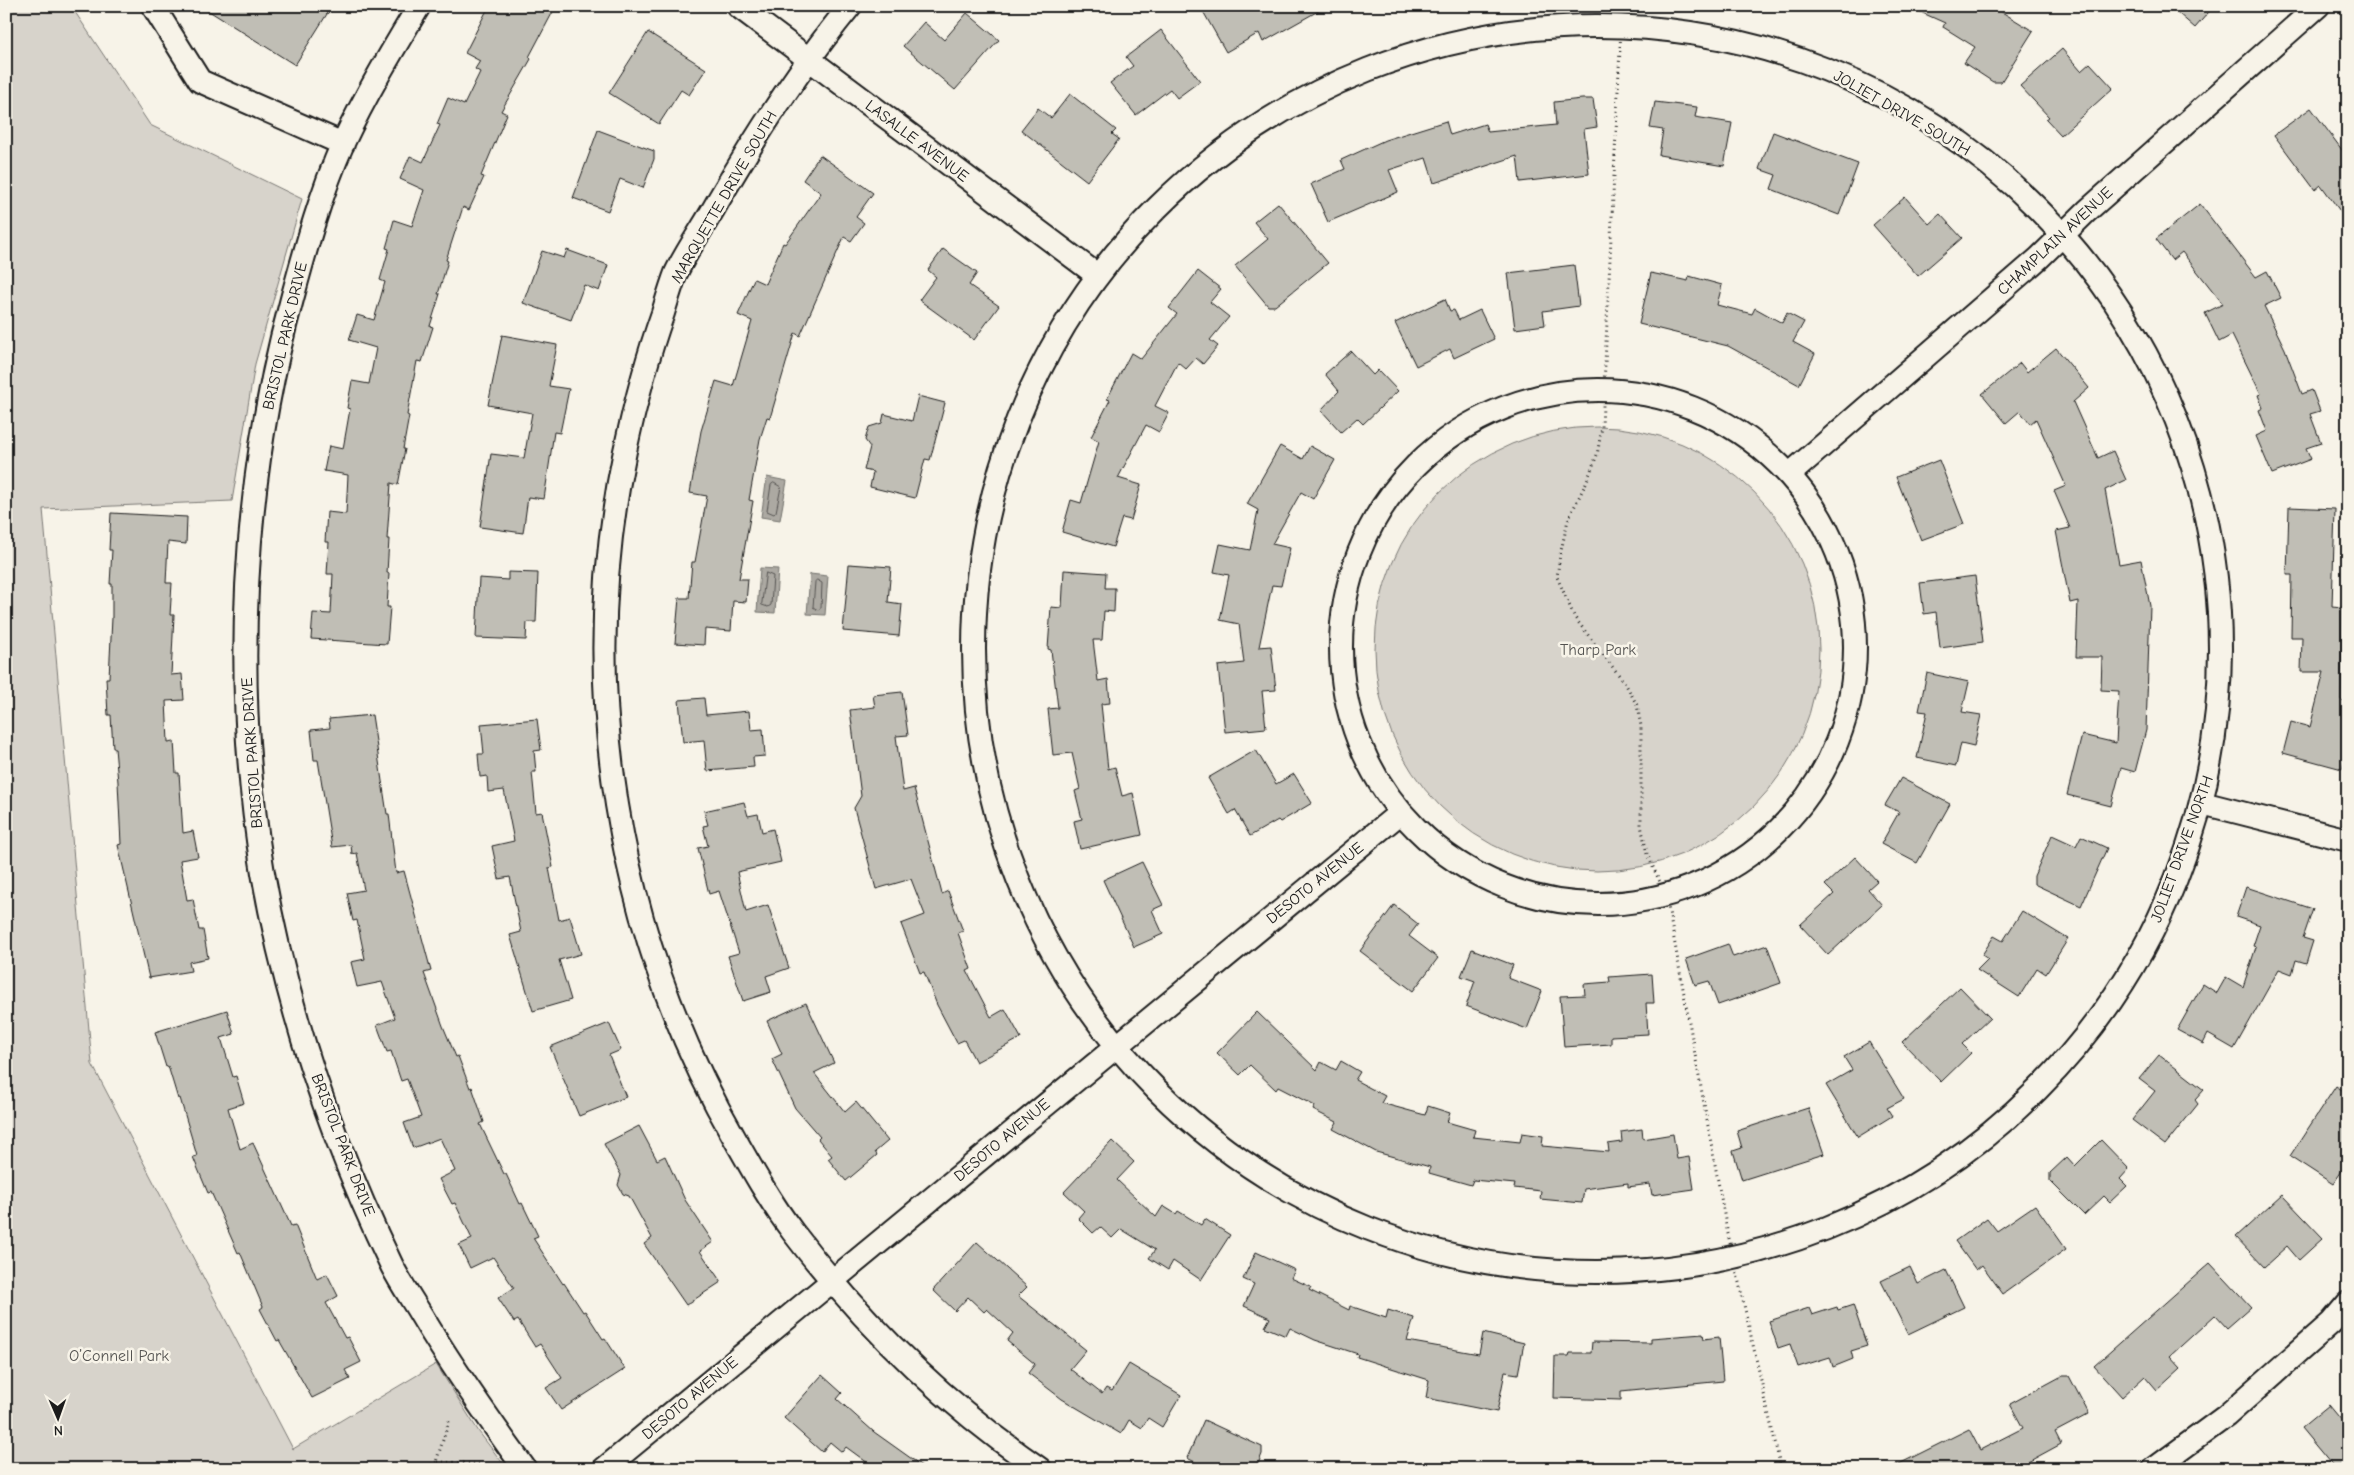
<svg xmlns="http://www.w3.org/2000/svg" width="2354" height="1475" font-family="'Comic Neue',sans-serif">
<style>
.green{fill:#d7d3cb;stroke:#7a7874}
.water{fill:#aca9a2;stroke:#72716c}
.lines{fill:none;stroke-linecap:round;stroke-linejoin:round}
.shore{stroke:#565452;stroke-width:1}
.building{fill:#c0beb5;stroke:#1c1c1c}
.minor-casing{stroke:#1c1c1c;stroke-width:26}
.path{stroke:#1c1c1c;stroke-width:3;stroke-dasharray:1 4;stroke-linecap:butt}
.minor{stroke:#f7f3e8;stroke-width:22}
.labels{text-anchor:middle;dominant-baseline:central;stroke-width:5;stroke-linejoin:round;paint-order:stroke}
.street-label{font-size:16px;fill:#1c1c1c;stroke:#f7f3e8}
.park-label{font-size:16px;fill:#545351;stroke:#f7f3e8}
</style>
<rect width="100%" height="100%" fill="#f7f3e8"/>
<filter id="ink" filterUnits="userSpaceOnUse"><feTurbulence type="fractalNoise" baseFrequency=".02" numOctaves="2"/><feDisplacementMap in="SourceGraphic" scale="10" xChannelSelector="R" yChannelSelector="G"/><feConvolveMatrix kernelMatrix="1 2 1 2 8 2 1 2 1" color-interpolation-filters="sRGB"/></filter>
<g filter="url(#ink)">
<!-- green -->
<path class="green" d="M6 6H71L150 125 302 199 255 364 232 501 43 509 92 1064 293 1449 436 1364 479 1432 507 1469H6Z
M1375 649a222 222 0 1 1 444 0a222 222 0 1 1-444 0Z"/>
<!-- water -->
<path class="water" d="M767 477 787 481 780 520 761 517Z
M760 568 778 569 775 613 757 612Z
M810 574 828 576 825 615 807 614Z"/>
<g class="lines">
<!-- shore -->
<path class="shore" d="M774 483 781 487 776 512 774 514 767 511 771 485Z
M766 573 773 576 771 605 768 607 762 605Z
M817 580 822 583 821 608 818 610 813 607 815 582Z"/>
</g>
<!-- building -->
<path class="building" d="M201 6H332L295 65Z
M489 6H556L529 57 531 59 501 111 507 114 481 176 484 177 469 210 463 207 446 260 448 261 438 294H440L430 326 433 327 422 362 417 361 407 415 409 416 403 449H405L398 485 391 483 387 539H389L387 573H389L387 607H390L387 644 311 639 313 613 331 614 333 574H327L329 542H325L327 512 346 514 348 475 324 471 329 446 343 449 350 409 347 408 352 381 369 384 376 348 349 340 357 315 374 320 385 282 380 280 389 249 386 248 394 220 412 226 424 190 400 179 410 156 423 162 440 125 437 124 448 98 464 105 480 72 475 69 480 61 465 53Z
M1200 6H1327L1263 42 1259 33 1226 52Z
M1907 6H1992L2033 31 2001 82H1993L1964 63 1975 47 1943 27 1945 23Z
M2170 6H2214L2195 28Z
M967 13 999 40 955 90 903 46 924 22 944 40Z
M1161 30 1200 81 1177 98 1170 89 1136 115 1110 83 1133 66 1126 57Z
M648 32 706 69 689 95 681 90 659 124 609 93Z
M2062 49 2081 71 2090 63 2113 88 2061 135 2046 119 2049 117 2020 86Z
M1070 94 1116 130 1112 134 1119 139 1087 181 1021 130 1038 108 1051 118Z
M1582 99H1593L1597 127 1584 129 1589 174 1520 182 1517 156 1434 183 1426 158 1389 170 1398 192 1328 222 1311 184 1345 169 1341 160 1385 140 1446 121 1450 135 1485 124 1488 132 1556 125 1554 102Z
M1655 102 1697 107 1695 117 1732 123 1724 166 1659 155 1663 130 1650 128Z
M2311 108 2348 158V222L2321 185 2315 190 2274 135Z
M598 130 654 151V159L643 188 620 179 608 211 573 198Z
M1773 132 1858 164 1839 215 1771 189 1776 175 1759 169Z
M820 155 873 193 856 217 864 223 851 241 844 237 800 336 795 333 770 418 767 417 760 439 749 500 753 501 739 579H748L746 602 733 601 731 631 705 629 704 645 675 643 679 598H689L692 562H695L707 496 690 493 701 431 716 381 733 386 752 321 738 315 754 279 765 284 783 243 785 244 821 193 803 180Z
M1905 197 1929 224 1940 214 1962 238 1918 276 1873 225Z
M1278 203 1328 263 1275 306H1268L1235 266 1268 239 1254 222Z
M2200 204 2256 277 2267 271 2281 298 2264 306 2285 349 2302 394 2312 390 2320 411 2310 414 2321 443 2306 448 2311 459 2272 474 2256 436 2267 431 2259 410 2263 408 2258 395 2261 394 2232 335 2219 342 2205 313 2223 304 2182 252 2172 260 2156 239Z
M943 249 977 273 969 285 999 306 974 340 919 300 936 277 928 270Z
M567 250 608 265 599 291 584 285 571 320 523 303 542 251 564 258Z
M1574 265 1579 306 1543 311 1545 325 1515 329 1508 273Z
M1198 271 1221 289 1210 302 1229 317 1210 340 1218 346 1203 364 1196 358 1186 369 1178 362 1155 406 1169 413 1159 432 1146 425 1118 478 1141 485 1131 520 1122 518 1113 547 1062 532 1071 500 1081 503 1099 441 1091 437 1110 400 1107 399 1131 353 1141 359 1177 314 1169 308Z
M1651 273 1688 281 1689 276 1722 285 1717 305 1752 314 1755 308 1782 323 1787 313 1804 322 1793 342 1815 354 1799 385 1728 346 1639 324Z
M1445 299 1450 311 1454 310 1459 320 1480 310 1494 339 1454 358 1450 349 1416 366 1395 323Z
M502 335 557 345 549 386 569 389 560 433 554 432 544 499 528 497 523 533 480 527 491 454 524 458 532 413 488 405Z
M2056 348 2089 388 2073 402 2098 458 2113 451 2126 480 2105 490 2119 564 2141 560 2150 606 2146 730 2135 772 2121 768 2111 806 2067 795 2082 735 2116 743 2119 691 2101 690 2102 657H2076L2078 601 2070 603 2056 531 2070 528 2054 491 2066 486 2036 419 2030 424 2020 411 2006 423 1982 394 2020 363 2027 372Z
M1351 351 1373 375 1378 370 1398 391 1363 424 1357 418 1341 432 1321 410 1339 391 1325 374Z
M918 396 945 403 930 460 925 459 915 498 870 487 873 472 864 470 870 447 865 440 869 427 882 423 884 414 912 421Z
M1280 446 1303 459 1310 446 1335 460 1313 499 1301 492 1272 544 1290 548 1281 586 1272 585 1259 647 1271 646 1276 690 1262 691 1266 728 1225 732 1218 666 1244 663 1239 624 1220 620 1229 575 1214 572 1220 544 1250 550 1258 510 1247 504Z
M1939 460 1964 524 1921 540 1896 477Z
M2289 507 2335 509 2332 606 2342 607 2341 700 2348 702V759L2345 758 2342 769 2283 753 2291 722 2310 727 2324 672H2301L2302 637H2291L2292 575H2287Z
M111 513 187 517 186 544 168 542 166 583H172L170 615H174L171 675 182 674 184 700 166 701 168 742 174 741 176 773H179L183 833 193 831 198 857 180 860 187 900 193 899 199 930H203L208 958 189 962 191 971 149 978 118 845 121 844 118 782 115 748H113L111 715H108L106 678H109L112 618V584H110L112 550H109Z
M849 564 891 567 888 602 902 604 899 636 843 631Z
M1064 570 1106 573 1105 588H1115L1114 612 1104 611 1102 640H1093L1098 681 1108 679 1110 703 1101 704 1108 769 1115 767 1122 796 1133 793 1142 835 1080 849 1074 821 1082 819 1075 791 1080 789 1072 753 1053 755 1048 709 1058 708 1051 650 1048 649 1051 607 1062 608Z
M508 572 538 573 536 622H527L526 640 476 638 479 578 508 580Z
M1975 576 1983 642 1940 648 1936 612 1924 614 1920 583Z
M1927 673 1969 682 1962 712 1981 715 1974 746 1961 743 1956 766 1917 758 1927 712 1919 711Z
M902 692 908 735 896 736 903 791 914 788 942 894 948 891 963 931 958 933 971 969 967 971 991 1017 1005 1009 1021 1038 976 1062 964 1040 957 1043 937 1005 924 972 920 973 901 924 925 915 911 879 876 889 854 808 861 796 850 710 875 707 873 695Z
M704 698 706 715 749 711 751 730 763 729 765 756 753 757 754 767 707 771 704 740 683 742 679 700Z
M372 715 387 814H389L396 873 404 871 431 971 424 973 443 1026 456 1057 458 1056 470 1088 472 1087 484 1122 480 1124 504 1174H506L520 1204 522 1203 538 1236 533 1238 563 1284 564 1283 583 1312 585 1311 603 1339 605 1338 625 1369 561 1410 546 1388 562 1378 540 1344 535 1347 518 1320 514 1322 498 1298 514 1288 493 1257 470 1268 459 1245 472 1239 455 1203 452 1204 439 1179 455 1171 440 1138 413 1148 404 1123 421 1117 407 1079 401 1081 391 1051 387 1052 377 1025 395 1018 382 982 357 987 351 962 365 959 357 920 353 921 347 893 364 890 357 853 352 854 351 845 332 847 318 760H314L311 730 330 728 329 719Z
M537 719 541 750 534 751 536 772H532L536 813 542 812 553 867 549 868 559 920 570 917 581 954 559 960 571 1000 533 1011 510 935 521 932 510 877 499 879 492 846 514 841 504 790 488 792 487 776 480 777 478 754H484L481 724Z
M1256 750 1276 784 1294 774 1312 803 1280 822 1278 820 1250 836 1235 810 1229 814 1208 778Z
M1901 778 1950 804 1917 863 1881 844 1899 812 1885 805Z
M744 802 748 816 758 814 762 832 773 829 781 862 737 872 746 912 768 905 789 968 766 976 771 992 743 1001 728 956 739 953 719 891 709 894 698 848 708 846 703 826 708 825 704 811Z
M2052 835 2076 846 2081 836 2107 848 2081 906 2034 884V876Z
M1855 857 1877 881 1868 889 1882 905 1828 955 1800 925 1834 894 1825 885Z
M1142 862 1163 905 1152 910 1163 934 1134 947 1103 880Z
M2246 887 2313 909 2303 938 2313 941 2306 963 2296 960 2292 974 2279 969 2234 1049 2208 1034 2203 1044 2177 1030 2203 984 2217 993 2226 977 2243 987 2256 947 2253 946 2260 925 2236 917Z
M1394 905 1418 924 1409 936 1438 958 1413 991 1360 951Z
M2022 911 2068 939 2046 974 2037 968 2019 997 1977 970 1988 959 1982 955 1994 936 2003 941Z
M1728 944 1733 957 1767 945 1781 983 1718 1005 1709 981 1695 985 1686 959Z
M1472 949 1513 965 1508 978 1542 991 1527 1029 1466 1006 1475 981 1461 976Z
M1652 974 1654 1003H1646L1648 1034 1611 1036V1044L1564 1047 1560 996 1585 995 1584 984 1610 982 1609 977Z
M1960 987 1990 1018 1962 1044 1971 1053 1941 1082 1902 1042Z
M806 1003 834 1063 814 1073 845 1112 856 1102 888 1141 875 1152 877 1155 846 1181 828 1159 832 1156 818 1139 820 1137 795 1108 772 1059 782 1054 767 1021Z
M227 1010 234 1034 221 1038 233 1077 236 1076 244 1103 228 1108 240 1149 253 1143 291 1226 295 1225 317 1279 327 1274 338 1296 326 1303 345 1338 348 1337 361 1362 345 1370 350 1379 312 1398 279 1340 277 1341 260 1309 263 1307 240 1252 238 1253 211 1192 208 1193 193 1157 197 1156 180 1098 178 1099 168 1066 166 1067 155 1032Z
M1257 1012 1317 1070 1321 1062 1336 1070 1341 1061 1360 1072 1355 1080 1385 1096 1381 1103 1425 1115 1428 1106 1450 1113 1447 1122 1475 1130 1473 1137 1520 1142 1522 1133 1543 1136 1542 1146 1609 1152 1608 1144 1622 1142 1621 1132 1642 1129 1643 1139 1673 1134 1677 1159 1689 1157 1694 1189 1652 1195 1650 1184 1628 1187V1183L1584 1189 1582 1203 1540 1199 1541 1191 1514 1188 1515 1184 1473 1180 1471 1185 1429 1173 1430 1167 1376 1152 1333 1129 1337 1122 1313 1110 1315 1106 1278 1087 1276 1090 1250 1065 1240 1075 1217 1053Z
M609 1023 621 1050 609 1055 626 1097 579 1116 550 1047Z
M1869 1042 1904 1099 1887 1108 1892 1116 1858 1137 1826 1085 1852 1070 1844 1057Z
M2159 1055 2204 1090 2195 1100 2198 1104 2165 1145 2132 1120 2155 1091 2139 1079Z
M2336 1086 2348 1094V1162L2333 1184 2290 1156Z
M1808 1108 1824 1154 1742 1180 1733 1151 1742 1148 1737 1131Z
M639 1126 657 1160 665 1156 685 1200 713 1242 700 1251 721 1282 686 1305 644 1244 652 1238 629 1196 623 1194 618 1185 621 1175 604 1144Z
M2101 1140 2129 1169 2120 1179 2127 1186 2110 1202 2104 1196 2084 1215 2050 1181V1173L2067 1157 2075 1166Z
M1112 1141 1134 1162 1117 1180 1156 1217 1163 1206 1176 1214 1178 1211 1201 1225 1205 1219 1230 1235 1201 1280 1173 1261 1168 1270 1149 1258 1155 1250 1121 1229 1112 1238 1100 1227 1093 1233 1078 1218 1084 1211 1064 1192Z
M2282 1195 2323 1238 2299 1260 2287 1246 2264 1267 2236 1237Z
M2035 1205 2066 1249 2003 1294 1982 1265 1976 1270 1955 1241 1987 1218 1997 1231Z
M977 1242 1027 1287 1018 1296 1086 1350 1070 1369 1102 1394 1106 1388 1112 1391 1129 1364 1181 1395 1162 1427 1148 1418 1142 1428 1129 1420 1121 1434 1062 1399 1028 1373 1035 1364 1007 1341 1013 1333 987 1309 984 1312 968 1297 955 1311 933 1290Z
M1256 1252 1295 1270 1291 1278 1311 1287 1309 1290 1349 1310 1350 1306 1386 1318 1388 1310 1414 1318 1407 1341 1479 1354 1483 1333 1524 1343 1518 1374 1505 1372 1497 1412 1426 1398 1429 1380 1357 1357 1358 1354 1315 1340 1290 1328 1286 1336 1265 1327 1270 1318 1244 1306 1254 1284 1243 1279Z
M2210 1263 2251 1307 2227 1328 2215 1315 2170 1356 2181 1368 2157 1390 2145 1376 2122 1397 2094 1366Z
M1910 1267 1918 1284 1946 1270 1964 1307 1908 1334 1881 1281Z
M1853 1305 1867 1346 1851 1351 1853 1359 1833 1367 1830 1357 1798 1367 1790 1344 1778 1348 1769 1321 1809 1308 1812 1315 1837 1307 1838 1310Z
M1703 1334 1704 1339 1719 1337 1723 1381 1621 1391V1400L1554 1398 1555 1356H1569L1570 1353H1591L1592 1342 1651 1343V1338Z
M822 1375 842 1393 837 1399 874 1432 926 1469H876L846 1447 842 1452 830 1442 822 1452 784 1418Z
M2062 1376H2069L2089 1414 2055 1432 2061 1444 2015 1469H1889L1969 1429 1980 1450 2023 1428 2010 1404Z
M2329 1405 2348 1428V1469H2335L2301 1428Z
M1204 1420 1262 1447V1454L1256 1469H1209L1187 1458Z"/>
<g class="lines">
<defs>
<path id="minor" d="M153 6 200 81 343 144
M419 6C392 51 365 96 343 143 321 193 306 247 292 299 242 480 232 688 263 873 287 1009 332 1142 392 1266 400 1282 411 1298 420 1313 452 1367 488 1418 525 1469
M738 6 1097 275
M850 6C799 68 758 132 718 201 705 225 688 248 676 273 671 286 667 300 663 313 647 358 635 404 625 451 576 684 616 932 735 1139 753 1171 771 1203 793 1232 863 1324 945 1404 1040 1469
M974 649a623 623 0 1 1 1246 0a623 623 0 1 1-1246 0Z
M1341 647a257 257 0 1 1 514 0a257 257 0 1 1-514 0Z
M1790 474 2039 258 2087 211 2318 6
M2202 803 2348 840
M604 1469 1400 813
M2154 1469 2226 1416 2331 1323 2348 1303"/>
</defs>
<!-- minor casing -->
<use href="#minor" class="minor-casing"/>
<!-- path -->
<path class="path" d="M1622 6 1602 427 1597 455 1586 483 1568 520 1560 555 1557 577 1575 618 1625 683 1637 705 1641 726V825L1647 854 1666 895 1726 1225 1781 1469
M449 1421 436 1462 479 1464
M422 1469 436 1462"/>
<!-- minor -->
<use href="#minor" class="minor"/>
</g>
</g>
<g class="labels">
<!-- street labels -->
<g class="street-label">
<text transform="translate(1902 113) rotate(30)">JOLIET DRIVE SOUTH</text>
<text transform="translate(917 141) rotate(37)">LASALLE AVENUE</text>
<text transform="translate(724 197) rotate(-60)">MARQUETTE DRIVE SOUTH</text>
<text transform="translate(2055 241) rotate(-43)">CHAMPLAIN AVENUE</text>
<text transform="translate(285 336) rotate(-77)">BRISTOL PARK DRIVE</text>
<text transform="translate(252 753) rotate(-94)">BRISTOL PARK DRIVE</text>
<text transform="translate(2182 849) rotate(-70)">JOLIET DRIVE NORTH</text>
<text transform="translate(1315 883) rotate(-39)">DESOTO AVENUE</text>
<text transform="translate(1002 1140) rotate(-40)">DESOTO AVENUE</text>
<text transform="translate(343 1145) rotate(69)">BRISTOL PARK DRIVE</text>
<text transform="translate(690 1398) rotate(-40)">DESOTO AVENUE</text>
</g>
<!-- park labels -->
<g class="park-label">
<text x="1598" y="650">Tharp Park</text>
<text x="119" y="1356">O’Connell Park</text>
</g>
</g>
<!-- margin -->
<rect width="2354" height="1475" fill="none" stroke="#f7f3e8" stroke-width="25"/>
<rect x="12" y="12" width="2329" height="1450" fill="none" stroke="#1c1c1c" stroke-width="2" filter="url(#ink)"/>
<!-- north arrow -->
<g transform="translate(58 1418) rotate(178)" stroke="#f7f3e8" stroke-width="4" paint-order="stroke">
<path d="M0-4L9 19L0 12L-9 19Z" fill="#1c1c1c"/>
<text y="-8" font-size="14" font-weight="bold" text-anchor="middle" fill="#1c1c1c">N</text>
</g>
</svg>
